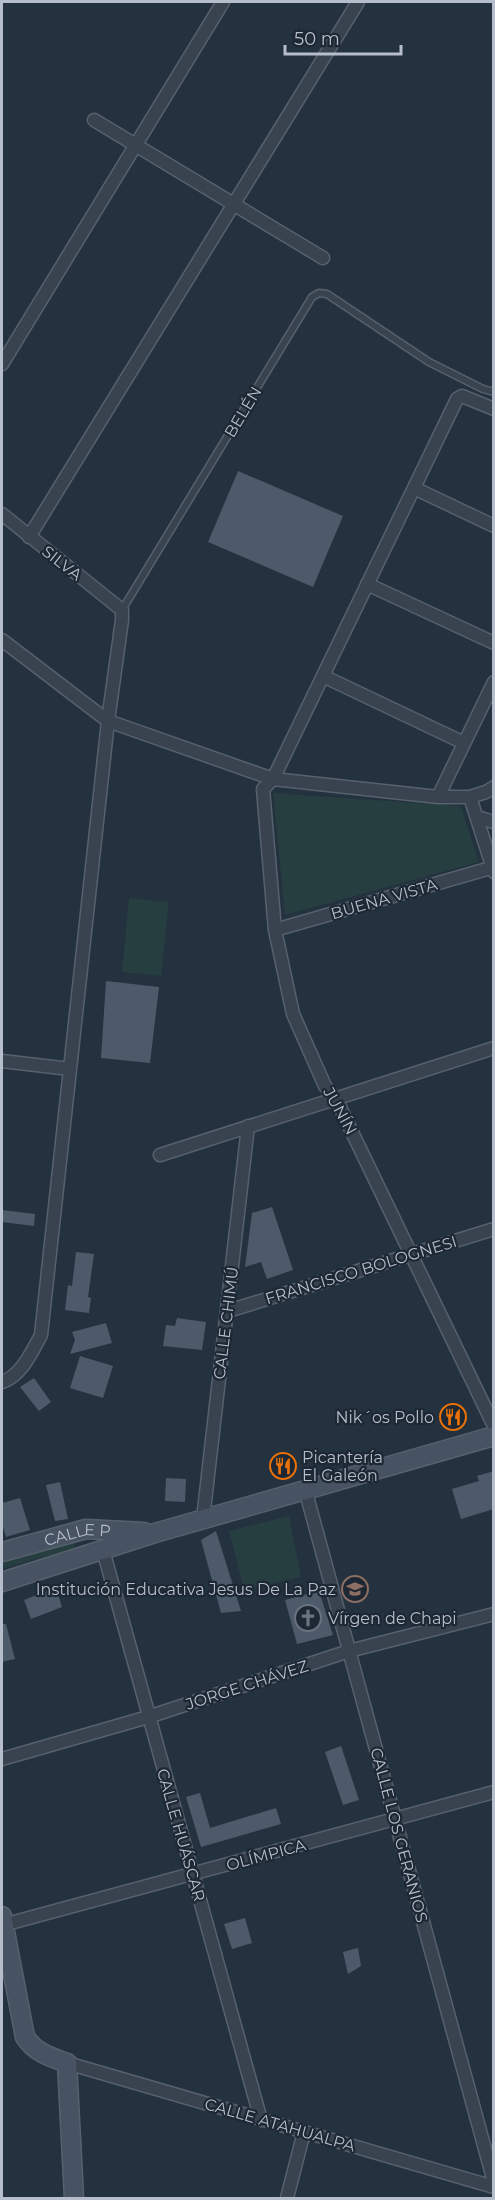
<svg xmlns="http://www.w3.org/2000/svg" width="495" height="2200" font-family="Montserrat,sans-serif">
<style>
.green{fill:#263e40}
.building{fill:#4d5a6a}
.lines{fill:none;stroke-linecap:round;stroke-linejoin:round}
.lane-casing{stroke:#56616d;stroke-width:9}
.street-casing{stroke:#56616d;stroke-width:15}
.secondary-casing{stroke:#56616d;stroke-width:21}
.lane{stroke:#39434f;stroke-width:6}
.street{stroke:#39434f;stroke-width:12}
.secondary{stroke:#475262;stroke-width:18}
.labels{text-anchor:middle;dominant-baseline:central;stroke-width:4.5;stroke-linejoin:round;paint-order:stroke}
.street-label{font-size:16px;fill:#b5beca;stroke:#1d2834}
.poi-label{font-size:16px;fill:#b5beca;stroke:#1d2834;text-anchor:end}
</style>
<rect width="100%" height="100%" fill="#24313f"/>
<!-- green -->
<path class="green" d="M273 793 461 806 479 862 285 915Z
M129 898 169 902 161 976 122 972Z
M289 1516 301 1577 244 1590 229 1531Z
M74 1542 75 1548 2 1569V1563Z"/>
<!-- building -->
<path class="building" d="M238 471 343 516 313 587 208 542Z
M106 981 159 987 150 1063 101 1058Z
M272 1207 293 1270 267 1279 261 1262 245 1267 252 1213Z
M2 1210 35 1214 34 1226 2 1222Z
M76 1252 94 1254 88 1297 91 1298 89 1313 65 1310 68 1285 72 1286Z
M177 1318 206 1322 202 1350 163 1346 166 1325 175 1326Z
M106 1323 112 1343 70 1354 75 1340 72 1332Z
M80 1356 113 1366 103 1398 70 1388Z
M34 1378 51 1402 39 1411 20 1387Z
M494 1471V1509L461 1519 452 1489 479 1481 477 1476Z
M166 1478 186 1479 185 1502 165 1501Z
M60 1482 68 1519 55 1521 46 1485Z
M20 1498 30 1530 6 1537 2 1524V1503Z
M216 1531 241 1611 221 1613 201 1540Z
M56 1587 62 1607 31 1619 24 1600Z
M319 1591 333 1635 297 1644 285 1600Z
M2 1624H6L15 1659 2 1662Z
M341 1746 359 1800 343 1805 325 1752Z
M200 1793 210 1828 276 1808 281 1824 201 1847 186 1797Z
M245 1918 252 1943 232 1949 224 1924Z
M358 1948 361 1966 348 1974 343 1952Z"/>
<g class="lines">
<defs>
<path id="lane" d="M122 610 312 297 319 293 327 294 429 362 483 389 494 392"/>
<path id="street" d="M94 120 323 258
M2 364 223 2
M494 409 462 396 457 399 273 779 263 789 275 930 293 1014 325 1086 336 1099 494 1426
M414 488 494 526
M2 514 122 610V620L108 721 41 1335C32 1352 21 1376 2 1382
M29 537 358 2
M367 584 494 643
M2 640 108 721 273 779 438 797H470L486 792 494 787
M323 676 464 743
M438 797 494 682
M470 797 494 872
M477 817 494 822
M275 930 494 867
M2 1061 70 1069
M160 1155 494 1048
M228 1311 494 1229
M305 1489 494 2182
M203 1519 248 1126
M103 1550 261 2120
M2 1759 148 1717 349 1651 494 1614
M3 1925 494 1792
M67 2063 494 2187
M287 2198 304 2132"/>
<g id="secondary">
<path id="s1" d="M2 1552 86 1529 144 1532"/>
<path d="M2 1582 155 1533 494 1436"/>
<path d="M2 1916 25 2037C36 2053 50 2057 67 2063L74 2198"/>
</g>
</defs>
<!-- lane casing -->
<use href="#lane" class="lane-casing"/>
<!-- street casing -->
<use href="#street" class="street-casing"/>
<!-- secondary casing -->
<use href="#secondary" class="secondary-casing"/>
<!-- lane -->
<use href="#lane" class="lane"/>
<!-- street -->
<use href="#street" class="street"/>
<!-- secondary -->
<use href="#secondary" class="secondary"/>
</g>
<!-- icons -->
<defs>
<symbol id="restaurant-ring" viewBox="-11 -11 22 22"><circle r="9.5" fill="#1d2834" stroke="#e8710a" stroke-width="1.5"/><path d="M-5-6h1v4h1v-4h1v4h1v-4h1v5L-1.5 .5V6h-2V.5L-5-1ZM5-6V6H3V1.5H1.5Q1.5-4 5-6Z" fill="#e8710a"/></symbol>
<symbol id="school-ring" viewBox="-11 -11 22 22"><circle r="9.5" fill="#1d2834" stroke="#8d6e63" stroke-width="1.5"/><path d="M0-5L7-2L0 1L-7-2ZM-4 1L0 2.5L4 1V4Q0 6-4 4Z" fill="#8d6e63"/></symbol>
<symbol id="church-ring" viewBox="-11 -11 22 22"><circle r="9.5" fill="#1d2834" stroke="#6b7280" stroke-width="1.5"/><path d="M-1.2-6h2.4v3.5h3.3v2.4h-3.3V6h-2.4V-.1h-3.3v-2.4h3.3Z" fill="#6b7280"/></symbol>
</defs>
<g fill-rule="evenodd">
<use href="#restaurant-ring" x="438" y="1402" width="30" height="30"/>
<use href="#restaurant-ring" x="268" y="1451" width="30" height="30"/>
<use href="#school-ring" x="340" y="1574" width="30" height="30"/>
<use href="#church-ring" x="293" y="1603" width="30" height="30"/>
</g>
<g class="labels">
<!-- street labels -->
<g class="street-label">
<text transform="translate(243 412) rotate(-59)">BELÉN</text>
<text transform="translate(62 563) rotate(38)">SILVA</text>
<text transform="translate(384 899) rotate(-16)">BUENA VISTA</text>
<text transform="translate(340 1111) rotate(61)">JUNÍN</text>
<text transform="translate(361 1270) rotate(-17)">FRANCISCO BOLOGNESI</text>
<text transform="translate(226 1323) rotate(-83)">CALLE CHIMÚ</text>
<text stroke="none"><textPath href="#s1" startOffset="78">CALLE P</textPath></text>
<text transform="translate(247 1685) rotate(-18)">JORGE CHÁVEZ</text>
<text transform="translate(181 1835) rotate(74)">CALLE HUÁSCAR</text>
<text transform="translate(399 1835) rotate(75)">CALLE LOS GERANIOS</text>
<text transform="translate(266 1855) rotate(-15)">OLÍMPICA</text>
<text transform="translate(280 2125) rotate(16)">CALLE ATAHUALPA</text>
</g>
<!-- poi labels -->
<g class="poi-label">
<text x="434" y="1417">Nik´os Pollo</text>
<text x="302" y="1457" text-anchor="start">Picantería<tspan x="302" dy="18">El Galeón</tspan></text>
<text x="336" y="1589">Institución Educativa Jesus De La Paz</text>
<text x="328" y="1618" text-anchor="start">Vírgen de Chapi</text>
</g>
</g>
<!-- border -->
<rect width="495" height="2200" fill="none" stroke="#b5beca" stroke-width="6"/>
<!-- scale -->
<path d="M285 45v9h116v-9" fill="none" stroke="#b5beca" stroke-width="3"/>
<text x="294" y="45" font-size="18" fill="#b5beca" stroke="#1d2834" stroke-width="4.5" paint-order="stroke">50 m</text>
</svg>
